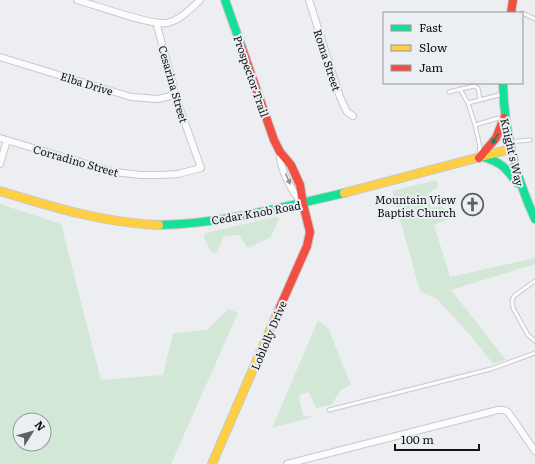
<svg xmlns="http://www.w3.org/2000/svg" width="535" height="464" font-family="Literata,serif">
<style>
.green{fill:#d3e7d7;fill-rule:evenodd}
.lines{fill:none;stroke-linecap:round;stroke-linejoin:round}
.lane-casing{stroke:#c7c9cb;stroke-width:5}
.street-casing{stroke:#c7c9cb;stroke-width:8}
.fast-casing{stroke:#c7c9cb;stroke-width:10}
.slow-casing{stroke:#c7c9cb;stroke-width:10}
.jam-casing{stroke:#c7c9cb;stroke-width:10}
.lane{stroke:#fcfcfd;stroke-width:3}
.street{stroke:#fcfcfd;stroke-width:6}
.fast{stroke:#16e098;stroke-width:8}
.slow{stroke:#ffcf43;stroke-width:8}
.jam{stroke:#f24e42;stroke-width:8}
.oneway{fill:#14845d}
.oneway2{fill:#939394}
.labels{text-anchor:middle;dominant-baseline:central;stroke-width:4;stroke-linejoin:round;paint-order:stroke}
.street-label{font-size:11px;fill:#121314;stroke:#ebeef2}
.poi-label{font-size:11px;fill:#121314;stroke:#ebeef2;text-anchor:end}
</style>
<rect width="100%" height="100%" fill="#eceef1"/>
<!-- green -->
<path class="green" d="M437 180 438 187 428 193 431 208 441 206 447 210 448 219 434 225 450 277 535 258V264L451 290 506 360 493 364 471 336 437 299 420 291 392 191Z
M0 204 61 224 101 380 163 375 173 333 207 330 229 309 238 313 171 464H0ZM20 420H44V444H20Z
M276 217 279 219 271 237 248 248 239 235 224 236 217 252 212 253 204 238 205 233Z
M318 320 328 328 351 385 341 390 331 405 316 408 309 392 299 395 303 416H313V417L272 428Z"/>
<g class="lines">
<defs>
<path id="lane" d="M522 13 535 19
M460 89 468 103 475 125 502 117
M449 92 474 86 478 88 480 99
M468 103 503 94
M475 125 480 147 479 154
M509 142 530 140
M535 281 514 296 512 301 513 308 528 335 535 341
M329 410 491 369 535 353"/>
<path id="street" d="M77 0C95 5 152 26 167 23 181 20 190 9 200 0
M309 0 340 97 347 112 353 116
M0 57 131 97 158 99 175 95
M0 138 114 172 141 175H160L178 174 201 168 175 95 172 80 156 22
M280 152C279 169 292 192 303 204
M0 164 7 140
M287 464 498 410H504L508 412 535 451"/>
<path id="fast" d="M225 0 242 48
M503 83C504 131 515 175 535 219
M483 157C501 162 506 168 517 183
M159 225C221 224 284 207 344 193"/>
<path id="slow" d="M0 191C52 207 104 223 159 225
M344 193 510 149
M212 464 280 307"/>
<path id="jam" d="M511 13 513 0
M242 48 274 140 280 152 291 165 300 185 303 204 310 232 307 246 280 307
M479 158 496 138 504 118"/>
</defs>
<!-- lane casing -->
<use href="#lane" class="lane-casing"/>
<!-- street casing -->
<use href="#street" class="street-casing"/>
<!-- fast casing -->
<use href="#fast" class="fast-casing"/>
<!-- slow casing -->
<use href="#slow" class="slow-casing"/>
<!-- jam casing -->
<use href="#jam" class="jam-casing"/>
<!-- lane -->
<use href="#lane" class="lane"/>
<!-- street -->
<use href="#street" class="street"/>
<!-- fast -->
<use href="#fast" class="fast"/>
<!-- slow -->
<use href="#slow" class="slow"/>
<!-- jam -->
<use href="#jam" class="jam"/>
</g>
<!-- one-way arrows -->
<defs><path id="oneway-solid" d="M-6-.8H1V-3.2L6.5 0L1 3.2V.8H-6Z"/></defs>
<use class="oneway" href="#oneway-solid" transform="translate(495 139) rotate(121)"/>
<use class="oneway2" href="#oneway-solid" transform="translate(288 179) rotate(66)"/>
<!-- icons -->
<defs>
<symbol id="church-ring" viewBox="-11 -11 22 22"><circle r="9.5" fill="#ebeef2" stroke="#5e6061" stroke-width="1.5"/><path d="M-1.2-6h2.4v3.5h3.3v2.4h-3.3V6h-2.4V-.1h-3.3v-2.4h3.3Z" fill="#5e6061"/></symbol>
</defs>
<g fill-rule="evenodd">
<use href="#church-ring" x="460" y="192" width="25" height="25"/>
</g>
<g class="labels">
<!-- street labels -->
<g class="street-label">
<text transform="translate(328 60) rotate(72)">Roma Street</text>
<text transform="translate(252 76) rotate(71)">Prospector Trail</text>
<text transform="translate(87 83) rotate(17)">Elba Drive</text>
<text transform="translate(174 84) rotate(74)">Cesarina Street</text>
<text transform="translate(513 152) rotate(77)">Knight's Way</text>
<text transform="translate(76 160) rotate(16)">Corradino Street</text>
<text transform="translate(256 212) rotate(-10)">Cedar Knob Road</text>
<text transform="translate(268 335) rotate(-67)">Loblolly Drive</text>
</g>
<!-- poi labels -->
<g class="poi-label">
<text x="456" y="199">Mountain View<tspan x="456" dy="13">Baptist Church</tspan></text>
</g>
</g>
<!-- legend -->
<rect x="383" y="12" width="140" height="72" fill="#ebeef2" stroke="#949699"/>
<rect x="391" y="25" width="20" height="6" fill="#16e098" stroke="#949699"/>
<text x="419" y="32" font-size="12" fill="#121314">Fast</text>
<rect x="391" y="45" width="20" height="6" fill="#ffcf43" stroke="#949699"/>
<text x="419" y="52" font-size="12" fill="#121314">Slow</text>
<rect x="391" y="65" width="20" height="6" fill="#f24e42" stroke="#949699"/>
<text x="419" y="72" font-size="12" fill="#121314">Jam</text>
<!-- north arrow -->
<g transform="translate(32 432) rotate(53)"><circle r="19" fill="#ebeef2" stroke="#949699"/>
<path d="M0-3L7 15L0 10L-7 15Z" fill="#5e6061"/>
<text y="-6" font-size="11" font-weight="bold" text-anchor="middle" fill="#121314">N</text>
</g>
<!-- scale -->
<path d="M395 444v6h84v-6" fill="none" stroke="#121314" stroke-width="2"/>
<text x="401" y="444" font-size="12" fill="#121314" stroke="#ebeef2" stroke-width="3" paint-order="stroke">100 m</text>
</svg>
